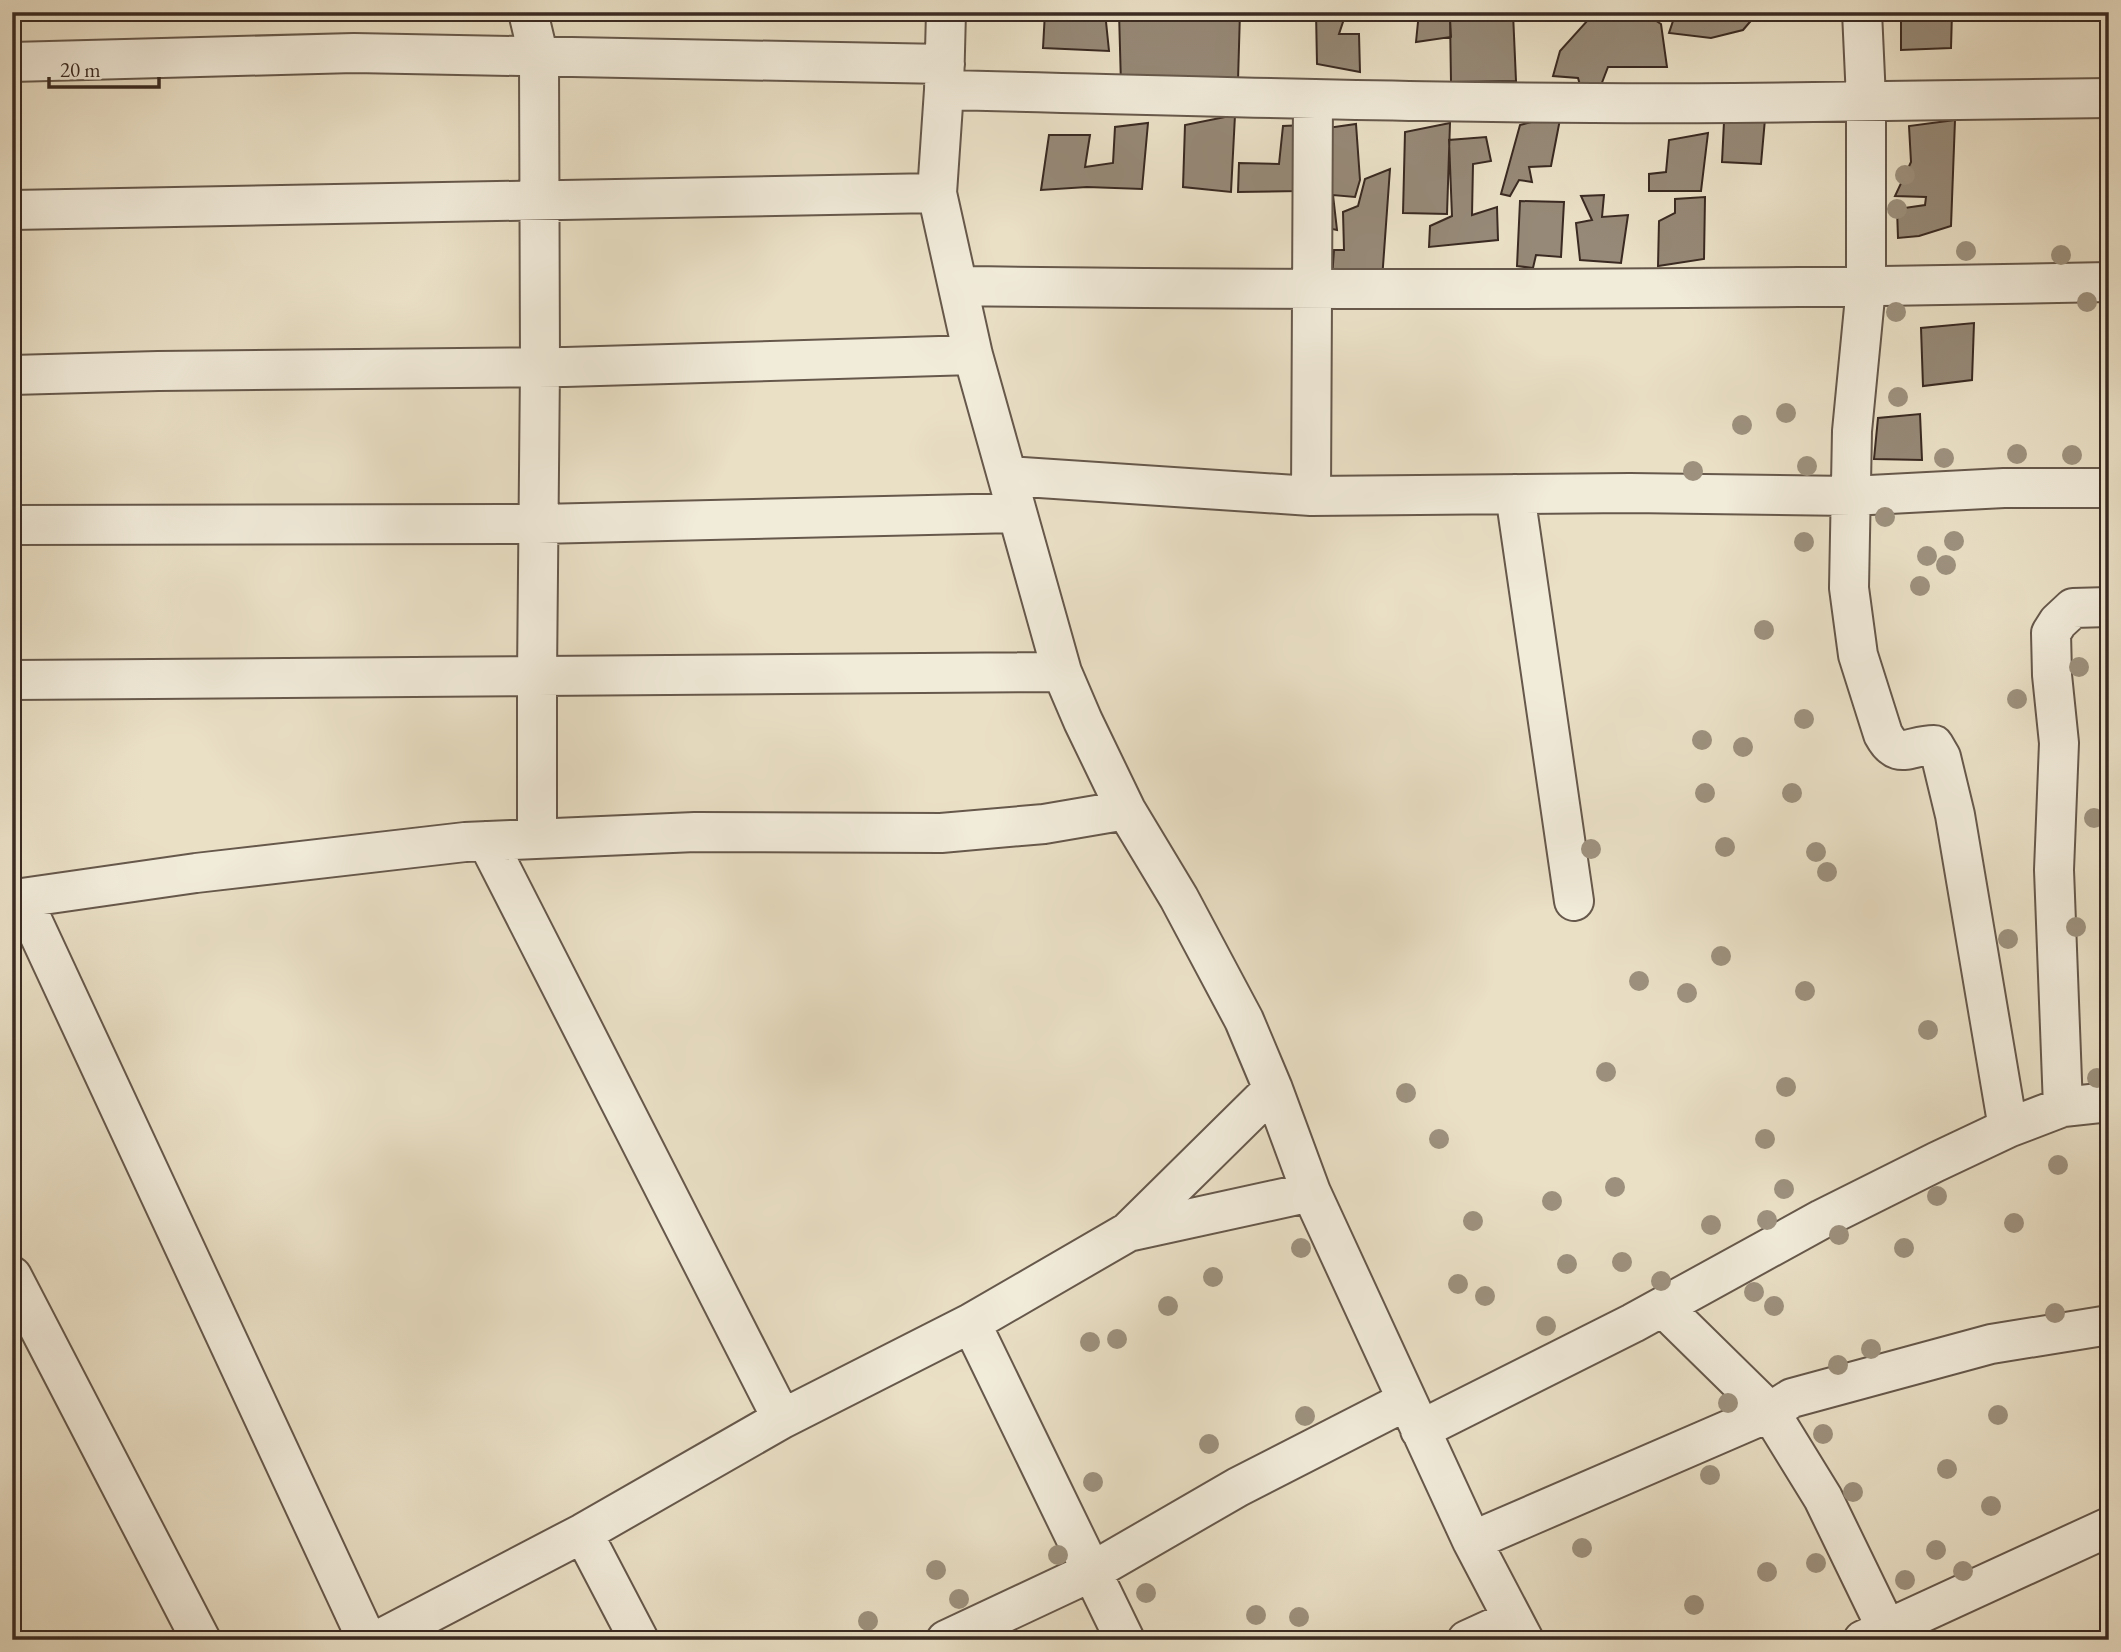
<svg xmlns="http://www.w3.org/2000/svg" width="2121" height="1652" font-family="'EB Garamond',serif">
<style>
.building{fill:#968977;stroke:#3a2a22;stroke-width:2}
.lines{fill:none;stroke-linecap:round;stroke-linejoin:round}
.minor-casing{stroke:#66584b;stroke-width:42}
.minor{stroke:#f1ebda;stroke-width:38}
.tree{fill:#9d917e}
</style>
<rect width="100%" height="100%" fill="#eae0c6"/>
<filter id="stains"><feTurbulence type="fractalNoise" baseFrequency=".00286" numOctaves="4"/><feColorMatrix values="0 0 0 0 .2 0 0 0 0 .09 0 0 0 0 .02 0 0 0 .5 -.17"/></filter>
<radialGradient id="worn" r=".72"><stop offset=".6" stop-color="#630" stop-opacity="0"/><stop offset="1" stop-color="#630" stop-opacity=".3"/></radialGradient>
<!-- building -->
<path class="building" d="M1045 12H1105L1109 51 1043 48Z
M1119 12H1240L1238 81 1121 85Z
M1316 12H1383V15L1345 16 1339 34H1359L1360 72 1317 64Z
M1419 12H1462L1461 16 1450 18 1451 37 1416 42Z
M1610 12H1642L1661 24 1667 67H1608L1598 93 1582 92 1578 78 1553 76 1560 51 1587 21Z
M1676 12H1818L1755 16 1743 30 1711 38 1669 33Z
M1513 13 1516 81 1451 82 1450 18Z
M1952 13 1951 48 1901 50V14Z
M1561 114 1551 166 1529 167 1532 182 1519 180 1510 196 1501 194 1520 125Z
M1235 115 1231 192 1183 187 1185 125Z
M1765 119 1761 164 1722 162 1724 122Z
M1955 120 1951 226 1919 236 1898 238 1897 209 1925 205 1926 197 1895 196 1911 162 1909 126Z
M1148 123 1142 189 1087 187 1041 190 1049 135H1090L1085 167 1113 163 1115 127Z
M1450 123 1447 214 1403 213 1405 132Z
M1356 124 1360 180 1355 197 1333 195 1337 230 1318 226 1320 129Z
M1306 125 1299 191 1238 192 1239 163 1279 164 1283 126Z
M1708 133 1701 191H1649V174L1666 172 1669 140Z
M1486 137 1491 161 1473 164 1472 215 1497 207 1498 240 1429 247 1430 226 1452 216 1449 140Z
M1390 169 1382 280 1332 278 1334 250H1344L1343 212 1358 206 1365 179Z
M1604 195 1602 217 1628 215 1621 263 1580 260 1576 223 1592 220 1581 196Z
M1705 197 1704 259 1658 266 1659 221 1675 213V199Z
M1520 201 1564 202 1561 257 1536 255 1533 268 1517 266Z
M1974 323 1972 380 1923 386 1921 328Z
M1920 414 1922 460 1874 459 1878 418Z"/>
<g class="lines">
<defs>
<path id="minor" d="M528 12 539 58 540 367 537 676V839
M946 12 944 90 937 193 973 355 1062 672 1083 721 1126 810 1179 898 1244 1020 1273 1089 1311 1192 1472 1541 1524 1640
M1862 12 1866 99V287L1852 431 1849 588 1858 655 1883 734C1898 762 1909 745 1934 745L1941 757 1955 815 2008 1128
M12 62 354 53 945 64
M944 90C1208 96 1471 105 1734 103 1859 102 1984 99 2109 98
M12 210 937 193
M959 286C1342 291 1726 290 2109 282
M12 375 158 371 565 367 973 355
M1008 476 1311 496 1630 493 1851 496 2004 488H2109
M1515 494 1574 901
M1311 496 1313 99
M12 525 539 524 1017 513
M12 680 1062 672
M487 841 782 1419
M22 898 367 1640
M12 902 22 898 196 873 465 842 695 832 941 833 1044 824 1126 810
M2063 1107 2054 870 2059 743 2052 675 2051 633 2058 622 2073 608 2109 607
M1128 1232 1311 1192
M12 1276 201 1640
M1663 1307 1770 1412 1823 1498 1892 1640
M971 1323 1125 1640
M1420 1430 1633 1323 1822 1219 1936 1162 2008 1128 2063 1107 2109 1102
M583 1533 639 1640
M1472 1541 1770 1412 1792 1398 1991 1344 2109 1325
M378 1640 583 1533 782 1419 971 1323 1128 1232 1273 1089
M946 1640 1091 1572 1238 1487 1406 1401
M1467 1640 1513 1619
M1863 1640 2109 1527"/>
</defs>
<!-- minor casing -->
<use href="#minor" class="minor-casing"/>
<!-- minor -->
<use href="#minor" class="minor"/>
</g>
<!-- trees -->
<g class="tree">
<circle cx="1905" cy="175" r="10"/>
<circle cx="1897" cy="209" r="10"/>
<circle cx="1966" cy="251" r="10"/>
<circle cx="2061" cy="255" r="10"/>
<circle cx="2087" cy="302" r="10"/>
<circle cx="1896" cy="312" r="10"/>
<circle cx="1898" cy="397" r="10"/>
<circle cx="1786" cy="413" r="10"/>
<circle cx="1742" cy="425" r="10"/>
<circle cx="2017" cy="454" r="10"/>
<circle cx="2072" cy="455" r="10"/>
<circle cx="1944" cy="458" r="10"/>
<circle cx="1807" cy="466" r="10"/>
<circle cx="1693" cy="471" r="10"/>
<circle cx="1885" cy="517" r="10"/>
<circle cx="1954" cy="541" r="10"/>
<circle cx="1804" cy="542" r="10"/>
<circle cx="1927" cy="556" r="10"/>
<circle cx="1946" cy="565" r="10"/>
<circle cx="1920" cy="586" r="10"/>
<circle cx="1764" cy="630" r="10"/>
<circle cx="2079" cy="667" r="10"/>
<circle cx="2017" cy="699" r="10"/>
<circle cx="1804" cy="719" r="10"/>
<circle cx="1702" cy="740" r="10"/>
<circle cx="1743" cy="747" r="10"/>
<circle cx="1705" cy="793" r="10"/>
<circle cx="1792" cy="793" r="10"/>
<circle cx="2094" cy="818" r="10"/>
<circle cx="1725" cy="847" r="10"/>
<circle cx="1591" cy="849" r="10"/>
<circle cx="1816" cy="852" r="10"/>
<circle cx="1827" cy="872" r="10"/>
<circle cx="2076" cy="927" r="10"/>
<circle cx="2008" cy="939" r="10"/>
<circle cx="1721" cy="956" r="10"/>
<circle cx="1639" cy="981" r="10"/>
<circle cx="1805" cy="991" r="10"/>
<circle cx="1687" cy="993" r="10"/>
<circle cx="1928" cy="1030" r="10"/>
<circle cx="1606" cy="1072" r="10"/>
<circle cx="2097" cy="1078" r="10"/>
<circle cx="1786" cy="1087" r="10"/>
<circle cx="1406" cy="1093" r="10"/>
<circle cx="1439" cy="1139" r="10"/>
<circle cx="1765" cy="1139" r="10"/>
<circle cx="2058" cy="1165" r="10"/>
<circle cx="1615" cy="1187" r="10"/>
<circle cx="1784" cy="1189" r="10"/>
<circle cx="1937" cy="1196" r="10"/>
<circle cx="1552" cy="1201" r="10"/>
<circle cx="1767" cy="1220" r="10"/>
<circle cx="1473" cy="1221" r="10"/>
<circle cx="2014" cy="1223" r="10"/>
<circle cx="1711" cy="1225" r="10"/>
<circle cx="1839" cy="1235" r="10"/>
<circle cx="1301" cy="1248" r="10"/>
<circle cx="1904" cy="1248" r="10"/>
<circle cx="1622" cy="1262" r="10"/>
<circle cx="1567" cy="1264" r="10"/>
<circle cx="1213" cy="1277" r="10"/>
<circle cx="1661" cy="1281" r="10"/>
<circle cx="1458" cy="1284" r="10"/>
<circle cx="1754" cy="1292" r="10"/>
<circle cx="1485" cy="1296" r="10"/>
<circle cx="1168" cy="1306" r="10"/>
<circle cx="1774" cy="1306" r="10"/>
<circle cx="2055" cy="1313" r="10"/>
<circle cx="1546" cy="1326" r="10"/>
<circle cx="1117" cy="1339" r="10"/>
<circle cx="1090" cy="1342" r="10"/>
<circle cx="1871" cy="1349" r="10"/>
<circle cx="1838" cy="1365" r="10"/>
<circle cx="1728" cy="1403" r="10"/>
<circle cx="1998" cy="1415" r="10"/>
<circle cx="1305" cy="1416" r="10"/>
<circle cx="1823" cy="1434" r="10"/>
<circle cx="1209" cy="1444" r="10"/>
<circle cx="1947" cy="1469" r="10"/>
<circle cx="1710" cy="1475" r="10"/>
<circle cx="1093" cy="1482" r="10"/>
<circle cx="1853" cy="1492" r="10"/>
<circle cx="1991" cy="1506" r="10"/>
<circle cx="1582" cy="1548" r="10"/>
<circle cx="1936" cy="1550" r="10"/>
<circle cx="1058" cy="1555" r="10"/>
<circle cx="1816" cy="1563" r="10"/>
<circle cx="936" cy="1570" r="10"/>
<circle cx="1963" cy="1571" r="10"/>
<circle cx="1767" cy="1572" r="10"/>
<circle cx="1905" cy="1580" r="10"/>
<circle cx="1146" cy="1593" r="10"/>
<circle cx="959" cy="1599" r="10"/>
<circle cx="1694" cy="1605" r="10"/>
<circle cx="1256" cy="1615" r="10"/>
<circle cx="1299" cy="1617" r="10"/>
<circle cx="868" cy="1621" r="10"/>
</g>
<!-- margin -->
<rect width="2121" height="1652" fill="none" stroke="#eae0c6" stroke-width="42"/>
<rect x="14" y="14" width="2093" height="1624" fill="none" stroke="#3a2a22" stroke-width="3.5"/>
<rect x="21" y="21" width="2079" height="1610" fill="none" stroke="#3a2a22" stroke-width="2"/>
<!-- scale -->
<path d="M49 77v10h110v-10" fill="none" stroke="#3a2a22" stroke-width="3.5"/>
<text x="60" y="77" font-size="21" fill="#3a2a22" stroke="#f1ebda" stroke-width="5" paint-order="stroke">20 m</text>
<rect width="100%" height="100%" filter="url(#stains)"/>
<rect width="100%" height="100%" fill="url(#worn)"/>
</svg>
